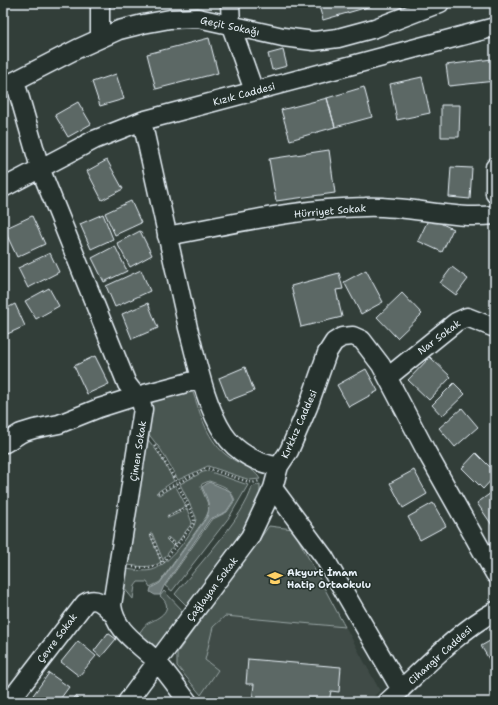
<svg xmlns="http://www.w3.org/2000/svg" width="498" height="705" font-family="'Shantell Sans',sans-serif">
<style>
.built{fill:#3f4b46}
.green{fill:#495651;stroke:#98a4a4}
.water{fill:#6d7978;stroke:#9ea9ab}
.building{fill:#5c6865;stroke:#e8f1f8}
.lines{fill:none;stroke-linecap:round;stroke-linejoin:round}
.minor-casing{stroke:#e8f1f8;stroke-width:21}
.path{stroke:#e8f1f8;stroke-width:2.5;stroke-dasharray:1 3;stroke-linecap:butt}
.minor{stroke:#26332d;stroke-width:18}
.labels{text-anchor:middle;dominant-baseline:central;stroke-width:3;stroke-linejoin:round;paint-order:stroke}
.street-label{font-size:10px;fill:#e8f1f8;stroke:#26332d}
.poi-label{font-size:10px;font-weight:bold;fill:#e8f1f8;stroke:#26332d;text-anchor:start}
</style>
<rect width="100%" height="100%" fill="#323e39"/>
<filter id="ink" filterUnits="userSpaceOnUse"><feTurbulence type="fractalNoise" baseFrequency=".025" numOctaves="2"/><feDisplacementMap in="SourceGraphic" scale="8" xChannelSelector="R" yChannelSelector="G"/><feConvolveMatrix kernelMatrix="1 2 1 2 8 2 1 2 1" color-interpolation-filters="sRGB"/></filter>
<g filter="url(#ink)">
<!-- built -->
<path class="built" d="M269 526 293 529 380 691 367 702H207L177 666V653Z"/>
<!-- green -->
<path class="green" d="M191 387C200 411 205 437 225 454 235 463 254 467 260 479L250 480 208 466 178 480 161 450 147 432 152 398Z
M146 437 160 455 174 481 156 493 159 495 175 485 186 506 167 516 168 518 187 509 192 523 176 544 168 537 166 539 173 546 163 560 152 533 150 534 161 562C151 569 137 566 127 565Z
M208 471 248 485 230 516 172 591 165 586 211 520 227 512 235 500C229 486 223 486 209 481L202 484 201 487 208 504 209 510 206 517 160 582 150 587 147 582H138L135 586 133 599 124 588 126 569C134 570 144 572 152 570 165 568 197 530 196 517L180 484 203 472Z
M260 484V497L250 520 187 606 175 594C195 569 245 516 252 487Z
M269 526 293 529 345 627 225 616 213 627 205 660 218 670 201 695 177 666V653Z
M164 591 185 613 156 651 136 638C139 634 144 625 148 623 159 618 176 609 160 596Z"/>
<!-- water -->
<path class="water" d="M209 482 230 491 234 500 226 512 210 519 164 586 160 595H155L150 592 151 588 160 583 207 517C211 506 207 498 202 487Z"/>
<!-- building -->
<path class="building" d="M113 3H139L114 7Z
M318 3H378V4L323 20Z
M209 38 218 73 156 89 147 54Z
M283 50 287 66 272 70 268 54Z
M492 59 495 81 449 86 446 65Z
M116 74 124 99 100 106 92 82Z
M422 77 430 113 397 120 390 84Z
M364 87 372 117 335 127 327 98Z
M327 98 335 127 290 140 281 110Z
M78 102 91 124 68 137 55 115Z
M441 105H460L459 137H441Z
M329 150 335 193 276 201 269 159Z
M107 160 123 189 102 200 87 171Z
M451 167 472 168 470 199 449 197Z
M131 201 141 223 115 235 105 213Z
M103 214 113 239 91 249 80 224Z
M32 216 45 244 17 257 4 229Z
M429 218 453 229 442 252 418 241Z
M140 231 152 255 130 267 117 243Z
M115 246 127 271 104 282 92 258Z
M50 253 59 272 28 288 18 268Z
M452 267 468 279 456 295 440 283Z
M141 270 150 291 115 307 106 286Z
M366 270 383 302 361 314 344 282Z
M339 273 343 289 336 290 342 317 301 327 291 286Z
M49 288 59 306 36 319 25 301Z
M402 293 422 314 397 338 377 317Z
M148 303 158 328 132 339 122 314Z
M15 304 25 326 3 336V310Z
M95 356 109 384 87 394 74 366Z
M430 357 451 377 429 400 408 380Z
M245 367 254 391 228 401 219 378Z
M366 369 378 391 349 407 337 385Z
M454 383 465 394 442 416 432 405Z
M462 408 478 427 455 447 439 428Z
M476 453 495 472V476L483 489 462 468Z
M414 470 427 494 403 508 390 483Z
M495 490V523L492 525 477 503Z
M433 503 446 526 420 540 408 517Z
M108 633 116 639 101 657 94 651Z
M495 638V669L481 646Z
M78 641 96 656 79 676 61 662Z
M248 659 341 667 339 692 331 691 329 702H252L254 684H246Z
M49 673 69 687 58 702H37L31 698Z
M75 696 83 702H70Z"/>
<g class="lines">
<defs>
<path id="minor" d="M100 3V38
M230 3 231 26 254 91
M15 81 40 168 127 384 141 402 143 409 112 605C115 632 140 644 157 662 169 675 178 689 188 702
M3 87 77 49 119 30 143 24 170 19 198 18 283 37 314 41 338 38 375 28 440 3
M142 121C157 190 172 259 188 328 197 361 205 405 224 434 236 452 259 465 279 466
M495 167V194
M3 188 94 140 142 121 495 27
M167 236C232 224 299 208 365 207 409 205 451 220 495 215
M388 377 456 322 467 317 495 328
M5 443 21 433 34 429 59 424 99 408 137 396 201 379
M273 488 324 557 401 690
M9 702 85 603C97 595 105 606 113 614
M127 702 250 537 273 488 279 466 289 451 308 407 327 353 334 342 342 337 353 336 362 340 381 365 426 451 495 574
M387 702C422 671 454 634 495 611"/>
</defs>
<!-- minor casing -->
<use href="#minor" class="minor-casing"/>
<!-- path -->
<path class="path" d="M158 493 207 468 252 483 260 481
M168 516 188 506
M151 535 162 563
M168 539 176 546
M133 567 149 568 162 564 194 523V517L177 483 154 444"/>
<!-- minor -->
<use href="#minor" class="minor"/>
</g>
</g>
<!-- icons -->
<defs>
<symbol id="school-bare" viewBox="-9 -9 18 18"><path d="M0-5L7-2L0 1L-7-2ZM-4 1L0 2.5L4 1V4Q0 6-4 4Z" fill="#ffd166" stroke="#26332d" stroke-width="2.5" paint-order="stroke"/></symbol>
</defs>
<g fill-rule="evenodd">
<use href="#school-bare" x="264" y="567" width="22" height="22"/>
</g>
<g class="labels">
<!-- street labels -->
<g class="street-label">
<text transform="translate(230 26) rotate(12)">Geçit Sokağı</text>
<text transform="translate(244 94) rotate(-15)">Kızık Caddesi</text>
<text transform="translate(330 211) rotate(-5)">Hürriyet Sokak</text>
<text transform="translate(439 337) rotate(-37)">Nar Sokak</text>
<text transform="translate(299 424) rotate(-66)">Kırkkız Caddesi</text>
<text transform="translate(138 451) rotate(-81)">Çimen Sokak</text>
<text transform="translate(212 589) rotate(-53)">Çağlayan Sokak</text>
<text transform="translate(57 638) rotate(-53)">Çevre Sokak</text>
<text transform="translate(440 655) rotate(-42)">Cihangir Caddesi</text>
</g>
<!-- poi labels -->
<g class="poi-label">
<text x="287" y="572">Akyurt İmam<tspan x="287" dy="12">Hatip Ortaokulu</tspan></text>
</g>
</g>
<!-- margin -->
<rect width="498" height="705" fill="none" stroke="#26332d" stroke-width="16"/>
<rect x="8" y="8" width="482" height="689" fill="none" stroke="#e8f1f8" stroke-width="1.5" filter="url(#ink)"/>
</svg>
